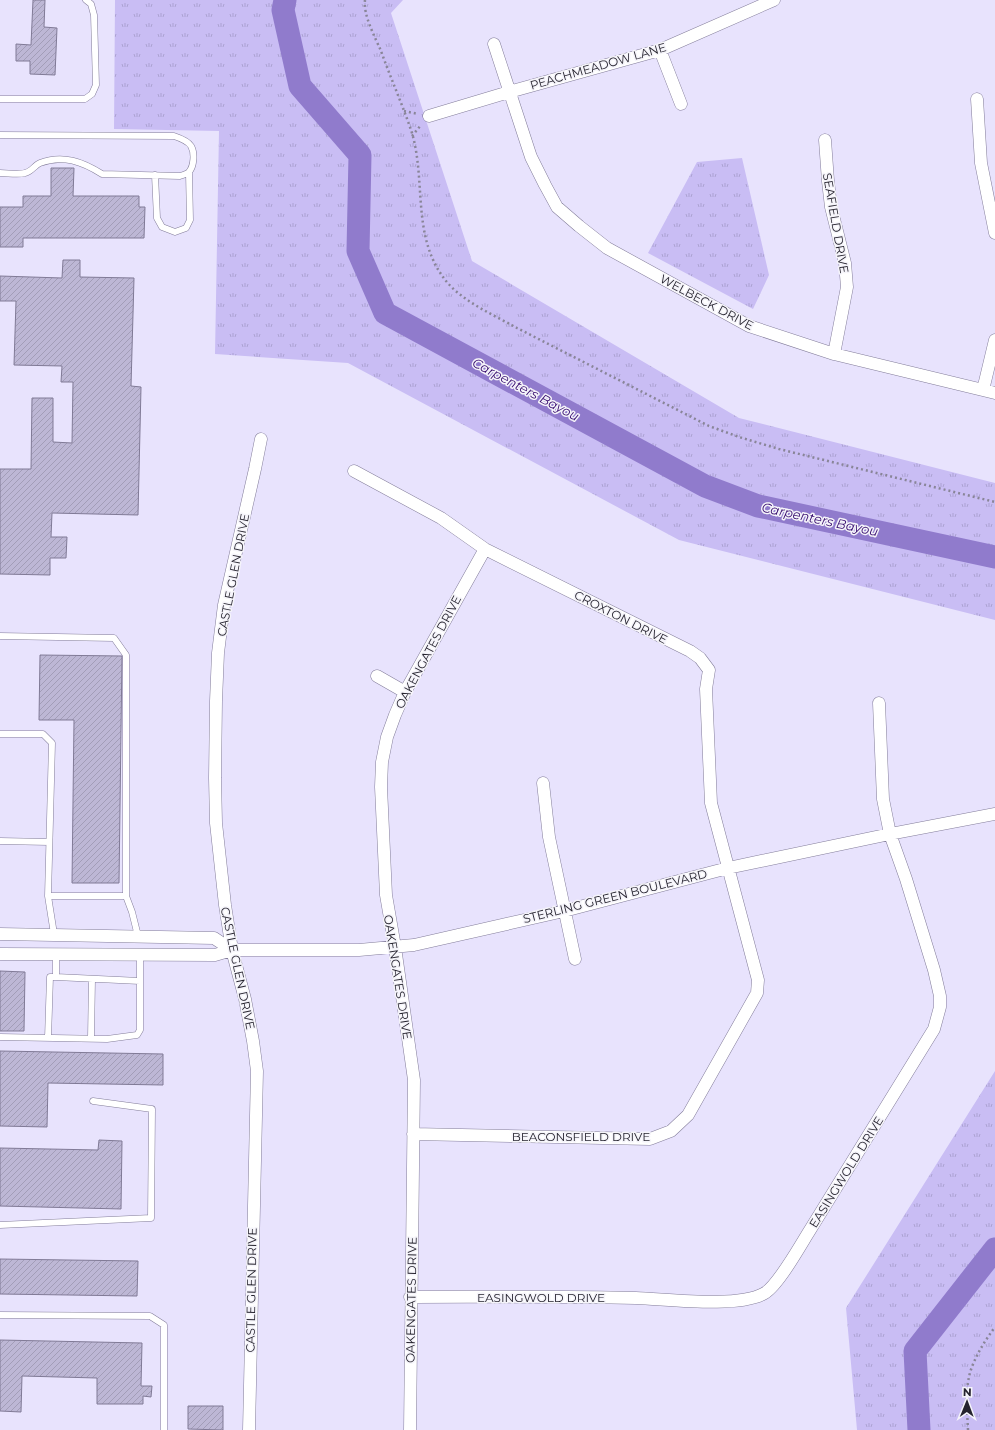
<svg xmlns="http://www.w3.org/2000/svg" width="995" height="1430" font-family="Montserrat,sans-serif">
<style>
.grass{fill:url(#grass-tufts)}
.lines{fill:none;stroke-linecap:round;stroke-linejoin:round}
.river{stroke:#907bcc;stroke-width:23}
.building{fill:url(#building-hatch);stroke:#807a96}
.lane-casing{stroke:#837d9a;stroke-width:7}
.street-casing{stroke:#837d9a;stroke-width:13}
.path{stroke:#898598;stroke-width:2.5;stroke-dasharray:2 3;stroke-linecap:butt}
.lane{stroke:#fff;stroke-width:6}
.street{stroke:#fff;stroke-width:12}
.labels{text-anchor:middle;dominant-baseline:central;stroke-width:3;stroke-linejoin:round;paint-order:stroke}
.street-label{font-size:12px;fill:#25232e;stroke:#f5f4fa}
.water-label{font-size:13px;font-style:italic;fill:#370d6f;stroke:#f5f4fa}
</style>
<defs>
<pattern id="grass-tufts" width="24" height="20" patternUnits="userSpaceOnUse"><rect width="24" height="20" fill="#c9bdf4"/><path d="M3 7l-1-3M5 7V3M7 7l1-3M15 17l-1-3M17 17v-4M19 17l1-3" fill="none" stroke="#aca2d2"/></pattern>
<pattern id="building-hatch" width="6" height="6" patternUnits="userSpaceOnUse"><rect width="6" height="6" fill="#bdb7d5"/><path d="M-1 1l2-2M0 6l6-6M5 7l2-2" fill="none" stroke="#a29db7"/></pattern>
</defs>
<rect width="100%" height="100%" fill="#e8e3fd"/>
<!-- grass -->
<path class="grass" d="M115 0H403L391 13 472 261 739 418 995 483V620L679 540 348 363 215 354 219 131 114 129Z
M742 158 769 275 753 309 648 253 697 162Z
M995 1071V1430H857L846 1308Z"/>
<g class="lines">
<!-- river -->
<path class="river" d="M285 0 283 10 300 86 360 155 358 251 385 313 705 486 758 506 995 557
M919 1430 915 1351 995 1249"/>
</g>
<!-- building -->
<path class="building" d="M33 0H45L44 27 57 28 55 75 30 74V61H16V44L31 45Z
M51 168H74L73 196H139V207H145L144 238H23V247H0V207H23V196H51Z
M63 260H80V277L134 278 131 386 141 387 138 515 52 513 51 537H67L66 558H50V575L0 574V469H31L32 398H53V442L72 443 73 382H61L62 366 14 365 16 301H0V276L62 278Z
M40 655 122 656 119 883H72L74 720H39Z
M0 971 25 972 24 1031H0Z
M0 1051 163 1054V1085L48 1083 47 1127 0 1126Z
M99 1140 122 1141 121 1209 0 1206V1148L98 1150Z
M0 1259 138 1261 137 1296 0 1294Z
M0 1340 142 1343 141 1386H152L151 1397 143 1396V1404H97V1378L22 1376 21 1412 0 1411Z
M188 1406H223V1430L188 1429Z"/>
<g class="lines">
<defs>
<path id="lane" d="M0 99H85L92 94 96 85 94 15 91 4 86 0
M0 135 174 136C180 138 188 141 191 146 195 153 194 166 189 172 187 174 183 175 180 176L102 174C83 162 63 154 40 163 35 165 31 172 25 173 18 175 8 173 0 173
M155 175 157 218 162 227 175 232 186 228 190 220 189 173
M0 636 114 638 126 655V896L132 912 138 936
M0 734H43L52 743 48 896 54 934
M0 841 49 842
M48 896H126
M56 977 140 981
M0 1037 107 1039 137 1035 140 1030V955
M48 1038 50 977H56V954
M91 1038 92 979
M0 1225 151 1218 152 1109 93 1101
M0 1315 150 1316 164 1325V1430"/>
<path id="street" d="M494 44 531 157 545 185 557 207 579 226 607 248 749 326 834 354 995 393
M660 50 681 104
M977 99 981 163 995 233
M429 116 509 92 660 50 774 0
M825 140 828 181 831 207 845 263 847 287 834 354
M983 390 995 340
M354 471 441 518 485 549 690 651 700 658 709 670 706 689 711 803 758 980 757 993 688 1115 671 1131 650 1139 413 1134
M377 676 405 692
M543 783 549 837 575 959
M0 934 214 938 232 950
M0 954 215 955 232 950H359L414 945 564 911 728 868 890 834 995 814
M410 1297C486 1297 561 1296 636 1298 668 1299 736 1308 763 1294 777 1288 801 1244 810 1230 852 1163 893 1096 934 1029L940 1007V996L934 970 906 879 890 834 883 799 879 703
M249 1430 257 1071 253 1041 245 999 232 950 225 905 216 823 215 778 216 701 218 653 224 605 255 469 261 439
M410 1430 414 1080 395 947 386 895 381 787 382 762 387 737 395 715 405 692 485 549"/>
</defs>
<!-- lane casing -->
<use href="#lane" class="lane-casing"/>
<!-- street casing -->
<use href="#street" class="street-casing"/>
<!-- path -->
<path class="path" d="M365 0C363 15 375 37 381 51 391 79 403 106 412 133 426 181 412 234 443 277 459 300 492 314 517 328L709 426 739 437 779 449 995 502
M404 111 418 114
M412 136 421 125
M968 1430C967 1407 964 1383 974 1362 979 1350 987 1338 995 1327"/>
<!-- lane -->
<use href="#lane" class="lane"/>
<!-- street -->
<use href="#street" class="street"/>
</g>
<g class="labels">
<!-- street labels -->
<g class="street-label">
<text transform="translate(598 66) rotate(-16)">PEACHMEADOW LANE</text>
<text transform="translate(836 223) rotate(80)">SEAFIELD DRIVE</text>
<text transform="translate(707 302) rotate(28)">WELBECK DRIVE</text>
<text transform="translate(233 575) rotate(-79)">CASTLE GLEN DRIVE</text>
<text transform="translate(621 617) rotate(27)">CROXTON DRIVE</text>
<text transform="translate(428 652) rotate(-62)">OAKENGATES DRIVE</text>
<text transform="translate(615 896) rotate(-14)">STERLING GREEN BOULEVARD</text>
<text transform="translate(238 968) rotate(78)">CASTLE GLEN DRIVE</text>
<text transform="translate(398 977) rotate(81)">OAKENGATES DRIVE</text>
<text x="581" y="1136">BEACONSFIELD DRIVE</text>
<text transform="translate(846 1172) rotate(-58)">EASINGWOLD DRIVE</text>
<text transform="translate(251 1290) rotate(-89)">CASTLE GLEN DRIVE</text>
<text x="541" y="1297">EASINGWOLD DRIVE</text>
<text transform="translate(411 1300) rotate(-89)">OAKENGATES DRIVE</text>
</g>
<!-- water labels -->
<g class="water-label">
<text transform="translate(526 389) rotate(28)">Carpenters Bayou</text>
<text transform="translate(820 519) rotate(12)">Carpenters Bayou</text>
</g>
</g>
<!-- north arrow -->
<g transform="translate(967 1402) rotate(1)" stroke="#f5f4fa" stroke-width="3" paint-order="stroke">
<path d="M0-3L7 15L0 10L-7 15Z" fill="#25232e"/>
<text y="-6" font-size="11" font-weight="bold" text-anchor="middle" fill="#25232e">N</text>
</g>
</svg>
